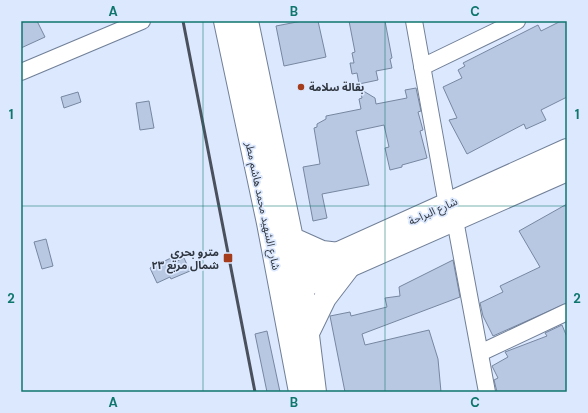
<svg xmlns="http://www.w3.org/2000/svg" width="588" height="413" font-family="'DM Sans','Noto Sans Arabic',sans-serif">
<style>
.building{fill:#b8c8e3;stroke:#7887a0}
.lines{fill:none;stroke-linecap:round;stroke-linejoin:round}
.street-casing{stroke:#707f97;stroke-width:18}
.secondary-casing{stroke:#707f97;stroke-width:24}
.primary-casing{stroke:#707f97;stroke-width:24}
.street{stroke:#fff;stroke-width:16}
.secondary{stroke:#fff;stroke-width:22}
.primary{stroke:#fff;stroke-width:22}
.rail{stroke:#4a515d;stroke-width:3}
.grid{fill:none;stroke:#0f766e;stroke-width:1;stroke-opacity:0.55}
.poi-dot{fill:#a53d1d;stroke:#dbe8fe;stroke-width:1.5}
.labels{text-anchor:middle;dominant-baseline:central;stroke-width:3.5;stroke-linejoin:round;paint-order:stroke}
.poi-label{font-size:11px;font-weight:bold;fill:#303741;stroke:#dbe8fe;text-anchor:start}
.street-label{font-size:11px;fill:#303741;stroke:#dbe8fe}
.neatline{fill:none;stroke:#0f766e;stroke-width:1.5}
.grid-label{font-size:13px;text-anchor:middle;font-weight:bold;fill:#0f766e}
</style>
<rect width="100%" height="100%" fill="#dbe8fe"/>
<!-- building -->
<path class="building" d="M25 21H37L45 37 21 48V23Z
M302 21H318L326 57 284 66 276 26Z
M349 21H385L392 58 390 59 392 68 376 71 378 80 359 84 357 73 352 74 350 63H354L352 53 355 52Z
M561 21H567V97L541 110 546 120 526 129 524 124 467 154 449 120 457 118 443 87 462 78 458 70 465 66 463 63 538 25 541 31Z
M416 88 421 111 418 112 423 130 420 131 427 158 402 165V167L390 170 385 148 389 147 384 125 356 131 369 185 322 194 327 218 313 221 303 167 320 164 314 128 317 127V124L326 119V116L361 109 359 99 362 98 360 89 375 98 376 104 407 98 405 90Z
M78 92 81 102 64 108 61 97Z
M149 101 154 128 140 130 136 103Z
M567 204V303L493 336 483 316 480 303 503 292 500 286 540 267 519 231Z
M46 239 53 266 42 269 34 242Z
M171 258 173 263 184 258 190 271 171 279 170 277 157 283 150 268Z
M453 260 460 297 362 334 365 345 429 330 438 359 441 392H345L330 316 350 312 351 316 387 307 385 298 400 296 399 287Z
M562 325 567 337V392H497L494 380 498 378 492 366 508 357 505 352 547 336 545 333Z
M267 331 280 392H267L255 334Z"/>
<g class="lines">
<defs>
<path id="street" d="M414 21 447 205
M422 67 517 21
M21 72 142 21
M455 220 487 392
M480 353 567 312"/>
<path id="secondary" d="M299 271 567 150
M302 287 567 170"/>
<path id="primary" d="M225 21 268 223 300 392
M247 21 302 287 315 392
M293 239 322 252 339 254
M308 333 325 298 348 268"/>
</defs>
<!-- street casing -->
<use href="#street" class="street-casing"/>
<!-- secondary casing -->
<use href="#secondary" class="secondary-casing"/>
<!-- primary casing -->
<use href="#primary" class="primary-casing"/>
<!-- street -->
<use href="#street" class="street"/>
<!-- secondary -->
<use href="#secondary" class="secondary"/>
<!-- primary -->
<use href="#primary" class="primary"/>
<!-- rail -->
<path class="rail" d="M183 21 255 392"/>
</g>
<!-- grid -->
<path class="grid" d="M203 21V392M385 21V392M21 206H567"/>
<!-- markers -->
<g class="poi-dot">
<circle cx="301" cy="87" r="4"/>
<rect x="223" y="253" width="10" height="10" rx="2"/>
</g>
<g class="labels">
<!-- poi labels -->
<g class="poi-label">
<text x="309" y="87">بقالة سلامة</text>
<text x="219" y="252" text-anchor="end">مترو بحري<tspan x="219" dy="13">شمال مربع ٢٣</tspan></text>
</g>
<!-- street labels -->
<g class="street-label">
<text transform="translate(263 206) rotate(78)">شارع الشهيد محمد هاشم مطر</text>
<text transform="translate(433 211) rotate(-24)">شارع البراحة</text>
</g>
</g>
<!-- border -->
<rect width="588" height="413" fill="none" stroke="#dbe8fe" stroke-width="44"/>
<rect x="22" y="22" width="544" height="369" class="neatline"/>
<g class="grid-label">
<text x="113" y="16">A</text>
<text x="294" y="16">B</text>
<text x="475" y="16">C</text>
<text x="11" y="119">1</text>
<text x="577" y="119">1</text>
<text x="11" y="303">2</text>
<text x="577" y="303">2</text>
<text x="113" y="407">A</text>
<text x="294" y="407">B</text>
<text x="475" y="407">C</text>
</g>
</svg>
